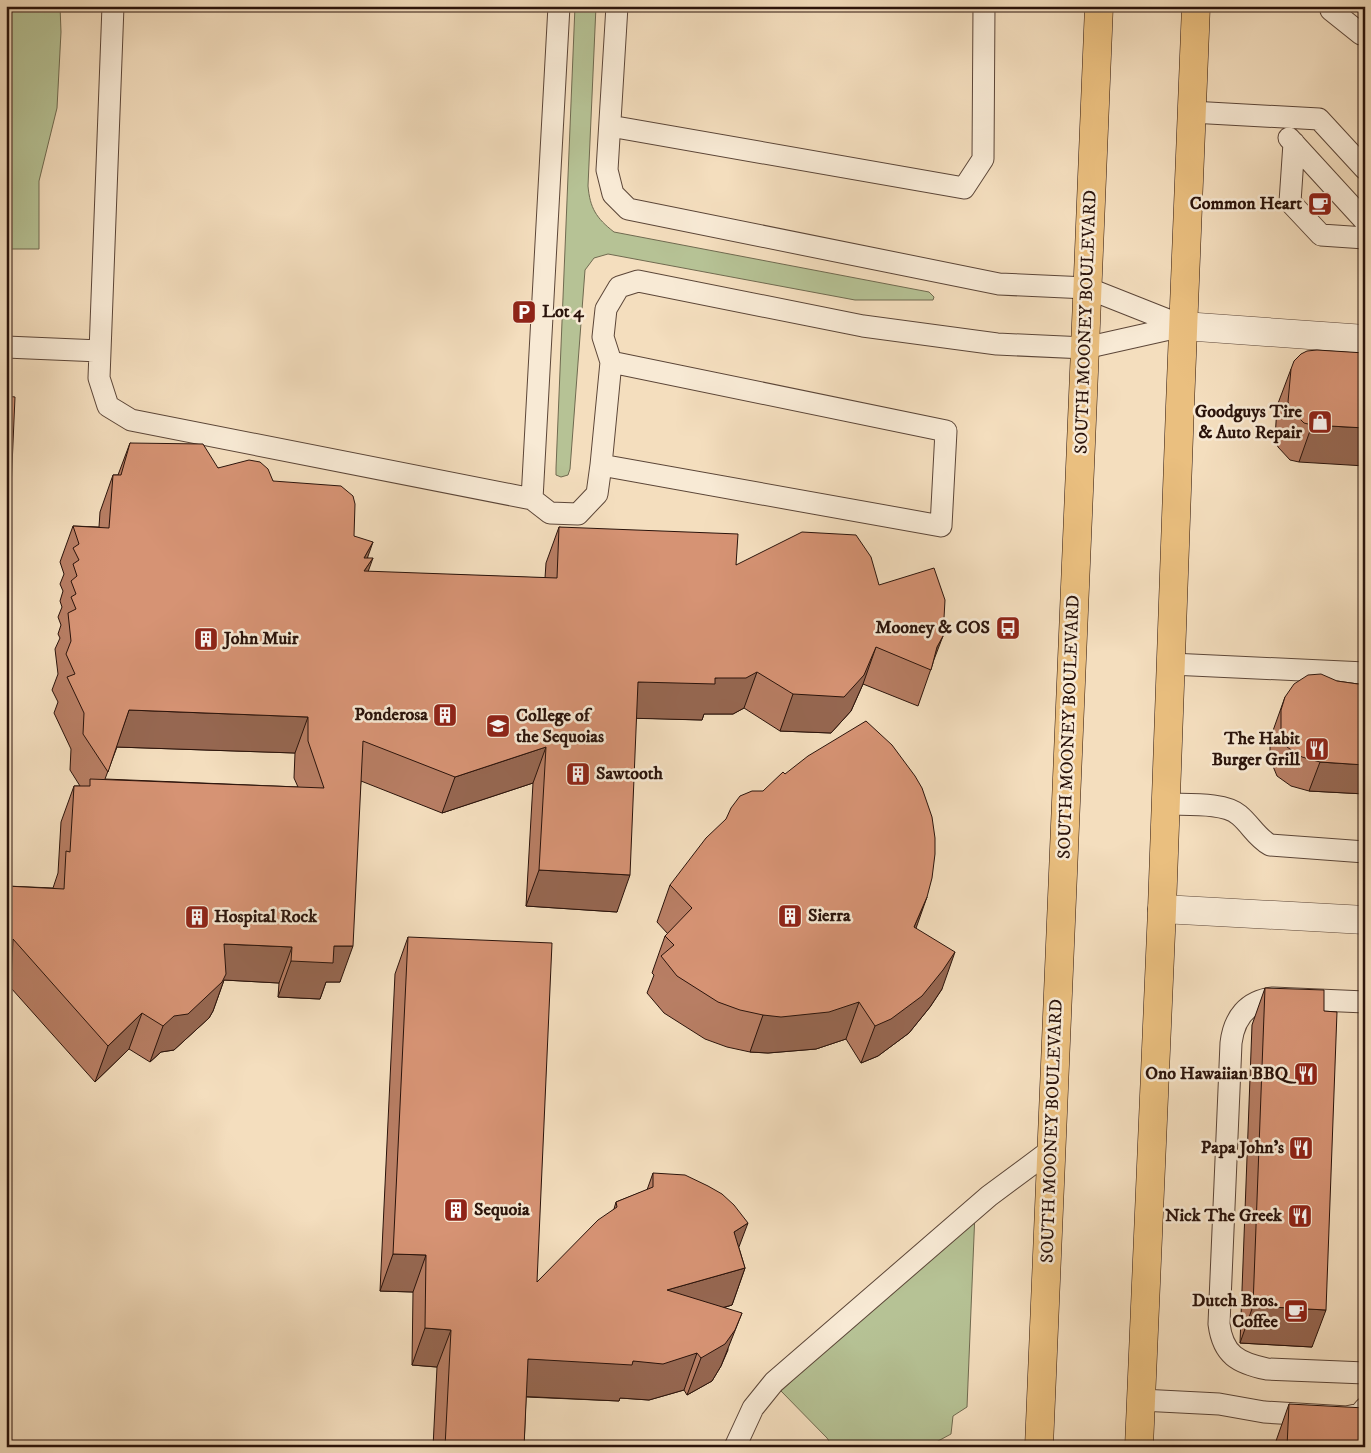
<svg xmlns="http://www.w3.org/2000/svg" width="1371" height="1453" font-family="'IM FELL DW Pica',serif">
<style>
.green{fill:#b6c295;stroke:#706a50}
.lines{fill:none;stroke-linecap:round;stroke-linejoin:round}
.lane-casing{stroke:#5c4638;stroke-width:23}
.street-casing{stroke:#5c4638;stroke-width:29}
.primary-casing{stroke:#2a130b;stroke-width:29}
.lane{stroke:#f8ead5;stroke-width:21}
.street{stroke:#f8ead5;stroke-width:28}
.primary{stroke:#eabf7f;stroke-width:28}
.wall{fill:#b87e64;stroke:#2a130b;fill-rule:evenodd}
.shaded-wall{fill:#966751;stroke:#2a130b}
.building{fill:#d69374;stroke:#2a130b}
.labels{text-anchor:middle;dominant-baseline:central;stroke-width:5;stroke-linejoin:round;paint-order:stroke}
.poi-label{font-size:18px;font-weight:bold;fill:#2a130b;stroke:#f8ead5;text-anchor:end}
.street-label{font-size:18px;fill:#2a130b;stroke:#f8ead5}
</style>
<rect width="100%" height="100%" fill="#f4debe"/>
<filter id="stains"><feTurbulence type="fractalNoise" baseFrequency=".004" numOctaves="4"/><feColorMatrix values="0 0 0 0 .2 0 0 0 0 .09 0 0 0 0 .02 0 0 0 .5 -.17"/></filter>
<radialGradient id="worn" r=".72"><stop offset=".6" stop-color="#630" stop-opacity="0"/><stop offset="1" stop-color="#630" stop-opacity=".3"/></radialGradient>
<!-- green -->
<path class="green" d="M6 6H60L61 32 57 108 39 181V249H6Z
M575 6H596L588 186C590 208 596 218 614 232L929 292 934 297 933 300H855L608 254 594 258 585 270 570 469 568 475 561 477 556 475V468Z
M975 1212 967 1407 953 1416 951 1434 927 1447H833L827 1438 781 1391Z"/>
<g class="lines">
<defs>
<path id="lane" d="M113 6 99 378 108 406 131 420 532 499 550 513 578 514 597 494 601 465 941 526 946 431 611 362 603 337 606 309 619 287 638 281 863 326 997 344 1085 348 1183 326
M617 6 607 170 613 194 628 209 999 284 1087 288 1183 326
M1331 6V10L1361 34H1365
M1191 112 1319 119 1365 169
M610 126 964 188 983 159 984 6
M1289 138 1365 221
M1294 143 1290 202 1321 235 1365 238
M6 347 100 351
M601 465 611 362
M532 499 559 6
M1171 664 1365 673
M1166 804C1186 805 1225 802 1239 815 1251 825 1256 837 1270 845L1365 852
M1365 1002 1273 998C1247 1001 1234 1018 1231 1043L1219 1324C1223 1355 1238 1363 1267 1369L1365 1373
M1141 1400 1219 1404 1264 1412 1347 1417 1360 1414 1365 1408
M735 1447 753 1408 774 1382 989 1196 1051 1150"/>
<path id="street" d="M1183 326 1365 339
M1162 909 1365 920"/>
<path id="primary" d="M1039 1447 1085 348 1099 6
M1139 1447 1162 909 1180 406 1196 6"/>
</defs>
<!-- lane casing -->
<use href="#lane" class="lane-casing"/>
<!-- street casing -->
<use href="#street" class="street-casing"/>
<!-- primary casing -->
<use href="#primary" class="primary-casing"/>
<!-- lane -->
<use href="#lane" class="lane"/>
<!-- street -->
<use href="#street" class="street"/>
<!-- primary -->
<use href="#primary" class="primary"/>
</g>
<!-- wall -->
<path class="wall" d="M1365 353 1299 462 1290 460 1278 447 1275 439 1277 406 1291 369Z
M130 443 218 468 273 481 354 536 368 558V572L545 578 546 563 559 527 736 565 879 585 933 663 918 706 863 684 851 711 831 733 780 731 744 708 733 714H704L702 720 636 718 617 912 526 906 533 783 442 813 361 781 340 982H326L320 999 278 997 279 983 224 980 213 1011 209 1018 174 1050 161 1052 150 1062 129 1049 95 1082 11 988 6 886 53 888 58 873 61 822 74 786H80L70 770 71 749 54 713 58 702 52 690 58 674 55 649 60 638 58 634 61 625 58 617 62 607 60 601 63 591 60 584 64 574 60 562 73 526 99 527 100 512 113 475H118ZM117 747 295 753 294 778 298 787 105 779Z
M1337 681 1365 685V794L1309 791 1291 786 1277 776 1270 759V739L1285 697Z
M670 885 916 928 942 989 930 1007 909 1033 878 1056 861 1063 846 1039 816 1049 768 1053 750 1052 727 1047 705 1039 664 1013 647 993 654 975 652 973 665 936 668 934 657 922Z
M408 937 537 1282 614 1209 616 1202 647 1190 653 1173 739 1248 745 1268 732 1305 723 1308 728 1350 721 1366 712 1381 687 1395 684 1390 649 1400 620 1398 619 1401 526 1397 524 1447H433L437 1367 412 1365 413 1292 380 1291 395 974Z
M1265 988 1312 1347 1240 1343 1252 1025Z
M1289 1404 1365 1447H1276V1441Z"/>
<!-- shaded-wall -->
<path class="shaded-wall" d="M1312 425 1365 428V466L1299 462Z
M373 542 360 579 364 558Z
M373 558 360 594 364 571Z
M943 636 930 670 937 647Z
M876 647 863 684 851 711 831 733 780 731 793 694Z
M757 672 744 708 733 714H704L702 720 624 718 638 682 715 678Z
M129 710 308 717 295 753 116 747Z
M546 747 533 783 442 813 455 777Z
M1320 762 1365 765V794L1309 791Z
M539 870 630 875 617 912 526 906Z
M927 897 914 934V927Z
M224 944 292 947 279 983 224 980 213 1011 209 1018 174 1050 161 1052 150 1062 163 1026Z
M334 946H353L340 982H326L320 999 278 997 291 961Z
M955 952 942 989 930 1007 909 1033 878 1056 861 1063 875 1026Z
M859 1002 846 1039 816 1049 768 1053 750 1052 763 1015Z
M142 1013 129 1049 95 1082 108 1046Z
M748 1223 734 1260V1232Z
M393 1254 426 1255 413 1292 380 1291Z
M745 1268 732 1305 653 1327 667 1290Z
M1253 1306 1326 1310 1312 1347 1240 1343Z
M742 1313 721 1366 712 1381 687 1395 701 1358Z
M425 1328 451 1330 437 1367 412 1365Z
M697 1353 684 1390 649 1400 620 1398 619 1401 515 1396 528 1359 633 1361Z"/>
<!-- building -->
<path class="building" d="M1317 350 1365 353V428L1312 425 1304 423 1291 410 1288 402 1291 369 1294 361 1301 354 1307 351Z
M6 396 15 397 6 604Z
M130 443 203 444 218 468 249 460 260 462 268 469 273 481 341 486 353 496 355 504 354 536 373 542 364 558H373L364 571 557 578 559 527 738 534 736 565 802 532 856 535 871 557 879 585 934 568 945 600 943 636 937 647 931 670 876 647 864 675 844 697 793 694 757 672 746 678H715V684L638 682 630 875 539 870 546 747 455 777 363 741 353 946H334L333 963 291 961 292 947 224 944 226 974 222 982 188 1014 174 1016 163 1026 142 1013 108 1046 13 939 6 1093V886L64 889 66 851 70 852 74 786H90V779L324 788 308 741V717L129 710 108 772 83 734 84 713 67 677 75 674 66 654 71 641 68 613 76 609 71 597 76 594 71 581 77 576 73 564 79 560 73 548 79 544 73 526 109 528 113 475H121Z
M1321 674 1337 681 1365 685V765L1320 762 1302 757 1287 747 1281 730V710L1285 697 1294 684 1308 675Z
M866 721 892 745 915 776 922 788 932 817 935 838V854L932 878 927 897 914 927 955 952 943 970 922 996 891 1019 875 1026 859 1002 829 1012 781 1017 763 1015 740 1010 718 1002 677 976 661 956 674 945 665 936 692 908 670 885 706 838 726 819 731 808 740 796 752 791H763L783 772 785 774 808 756Z
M408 937 552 943 537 1282 598 1220 617 1207 616 1202 653 1187V1173L685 1175 708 1186 722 1194 734 1205 748 1223 734 1232 745 1268 667 1290 742 1313 735 1330 725 1344 701 1358 697 1353 663 1364 633 1361 632 1365 528 1359 524 1447H445L451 1330 425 1328 426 1255 393 1254Z
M1265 988 1324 990V1011L1337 1012 1326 1310 1253 1306Z
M1289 1404 1365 1408V1447H1287Z"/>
<!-- icons -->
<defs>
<symbol id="cafe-square" viewBox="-11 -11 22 22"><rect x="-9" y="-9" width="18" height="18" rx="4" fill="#8f2418" stroke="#f8ead5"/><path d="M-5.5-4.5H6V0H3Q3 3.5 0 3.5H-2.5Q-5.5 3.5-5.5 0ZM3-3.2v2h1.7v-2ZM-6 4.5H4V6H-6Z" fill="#fff"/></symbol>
<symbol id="parking-square" viewBox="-11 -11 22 22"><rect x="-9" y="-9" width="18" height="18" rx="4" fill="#8f2418" stroke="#f8ead5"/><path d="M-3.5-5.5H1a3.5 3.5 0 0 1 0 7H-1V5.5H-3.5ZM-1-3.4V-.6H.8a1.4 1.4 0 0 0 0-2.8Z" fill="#fff"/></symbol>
<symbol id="shop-square" viewBox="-11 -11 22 22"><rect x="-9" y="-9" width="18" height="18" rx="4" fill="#8f2418" stroke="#f8ead5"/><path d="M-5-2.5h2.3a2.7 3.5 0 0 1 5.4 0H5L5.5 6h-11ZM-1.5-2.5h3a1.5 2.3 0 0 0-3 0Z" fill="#fff"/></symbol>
<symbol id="bus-square" viewBox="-11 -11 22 22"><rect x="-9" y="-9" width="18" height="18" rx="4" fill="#8f2418" stroke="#f8ead5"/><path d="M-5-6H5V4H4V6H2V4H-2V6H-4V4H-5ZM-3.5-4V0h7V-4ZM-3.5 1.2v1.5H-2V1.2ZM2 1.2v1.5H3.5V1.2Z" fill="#fff"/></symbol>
<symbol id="building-square" viewBox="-11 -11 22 22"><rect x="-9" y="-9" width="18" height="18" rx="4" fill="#8f2418" stroke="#f8ead5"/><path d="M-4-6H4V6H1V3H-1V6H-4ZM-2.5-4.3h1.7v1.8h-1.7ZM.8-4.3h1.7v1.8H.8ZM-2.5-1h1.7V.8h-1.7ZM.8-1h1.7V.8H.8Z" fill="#fff"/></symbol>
<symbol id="university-square" viewBox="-11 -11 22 22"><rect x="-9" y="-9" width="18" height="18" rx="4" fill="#8f2418" stroke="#f8ead5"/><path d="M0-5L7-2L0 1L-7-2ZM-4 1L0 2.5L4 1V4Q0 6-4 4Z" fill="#fff"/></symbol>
<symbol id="restaurant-square" viewBox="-11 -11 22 22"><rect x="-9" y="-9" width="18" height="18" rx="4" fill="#8f2418" stroke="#f8ead5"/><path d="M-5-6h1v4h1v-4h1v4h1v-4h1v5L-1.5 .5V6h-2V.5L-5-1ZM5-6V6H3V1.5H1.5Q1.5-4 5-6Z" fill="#fff"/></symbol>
</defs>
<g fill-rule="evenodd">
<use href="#cafe-square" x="1306" y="190" width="28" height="28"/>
<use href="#parking-square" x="510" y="298" width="28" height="28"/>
<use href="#shop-square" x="1306" y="408" width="28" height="28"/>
<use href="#bus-square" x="994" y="614" width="28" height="28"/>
<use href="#building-square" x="192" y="625" width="28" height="28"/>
<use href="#building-square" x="431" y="701" width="28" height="28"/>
<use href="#university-square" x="484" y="712" width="28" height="28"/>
<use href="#restaurant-square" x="1303" y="735" width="28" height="28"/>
<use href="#building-square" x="564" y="760" width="28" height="28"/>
<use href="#building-square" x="776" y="902" width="28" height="28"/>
<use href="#building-square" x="183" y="903" width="28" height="28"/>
<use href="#restaurant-square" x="1292" y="1060" width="28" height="28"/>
<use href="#restaurant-square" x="1287" y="1134" width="28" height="28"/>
<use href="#building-square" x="442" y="1196" width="28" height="28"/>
<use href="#restaurant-square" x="1286" y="1202" width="28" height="28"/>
<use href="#cafe-square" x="1282" y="1297" width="28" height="28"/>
</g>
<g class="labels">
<!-- poi labels -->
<g class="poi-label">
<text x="1302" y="204">Common Heart</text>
<text x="542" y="312" text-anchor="start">Lot 4</text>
<text x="1302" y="412">Goodguys Tire<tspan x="1302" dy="21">&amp; Auto Repair</tspan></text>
<text x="990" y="628">Mooney &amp; COS</text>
<text x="224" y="639" text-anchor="start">John Muir</text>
<text x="428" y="715">Ponderosa</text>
<text x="516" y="716" text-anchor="start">College of<tspan x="516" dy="21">the Sequoias</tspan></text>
<text x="1300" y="739">The Habit<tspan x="1300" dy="21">Burger Grill</tspan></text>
<text x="596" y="774" text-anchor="start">Sawtooth</text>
<text x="808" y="916" text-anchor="start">Sierra</text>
<text x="214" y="917" text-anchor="start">Hospital Rock</text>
<text x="1288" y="1074">Ono Hawaiian BBQ</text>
<text x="1284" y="1148">Papa John's</text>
<text x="474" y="1210" text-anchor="start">Sequoia</text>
<text x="1282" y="1216">Nick The Greek</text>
<text x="1278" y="1301">Dutch Bros.<tspan x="1278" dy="21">Coffee</tspan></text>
</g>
<!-- street labels -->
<g class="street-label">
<text transform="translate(1086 322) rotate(-88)">SOUTH MOONEY BOULEVARD</text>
<text transform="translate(1069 727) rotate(-88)">SOUTH MOONEY BOULEVARD</text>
<text transform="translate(1052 1131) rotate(-88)">SOUTH MOONEY BOULEVARD</text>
</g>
</g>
<!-- margin -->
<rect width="1371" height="1453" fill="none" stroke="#f4debe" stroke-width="25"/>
<rect x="8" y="8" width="1356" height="1438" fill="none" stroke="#2a130b" stroke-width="2.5"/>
<rect x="12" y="12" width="1346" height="1428" fill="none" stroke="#2a130b"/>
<rect width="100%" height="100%" filter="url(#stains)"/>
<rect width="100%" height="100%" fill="url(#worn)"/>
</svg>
